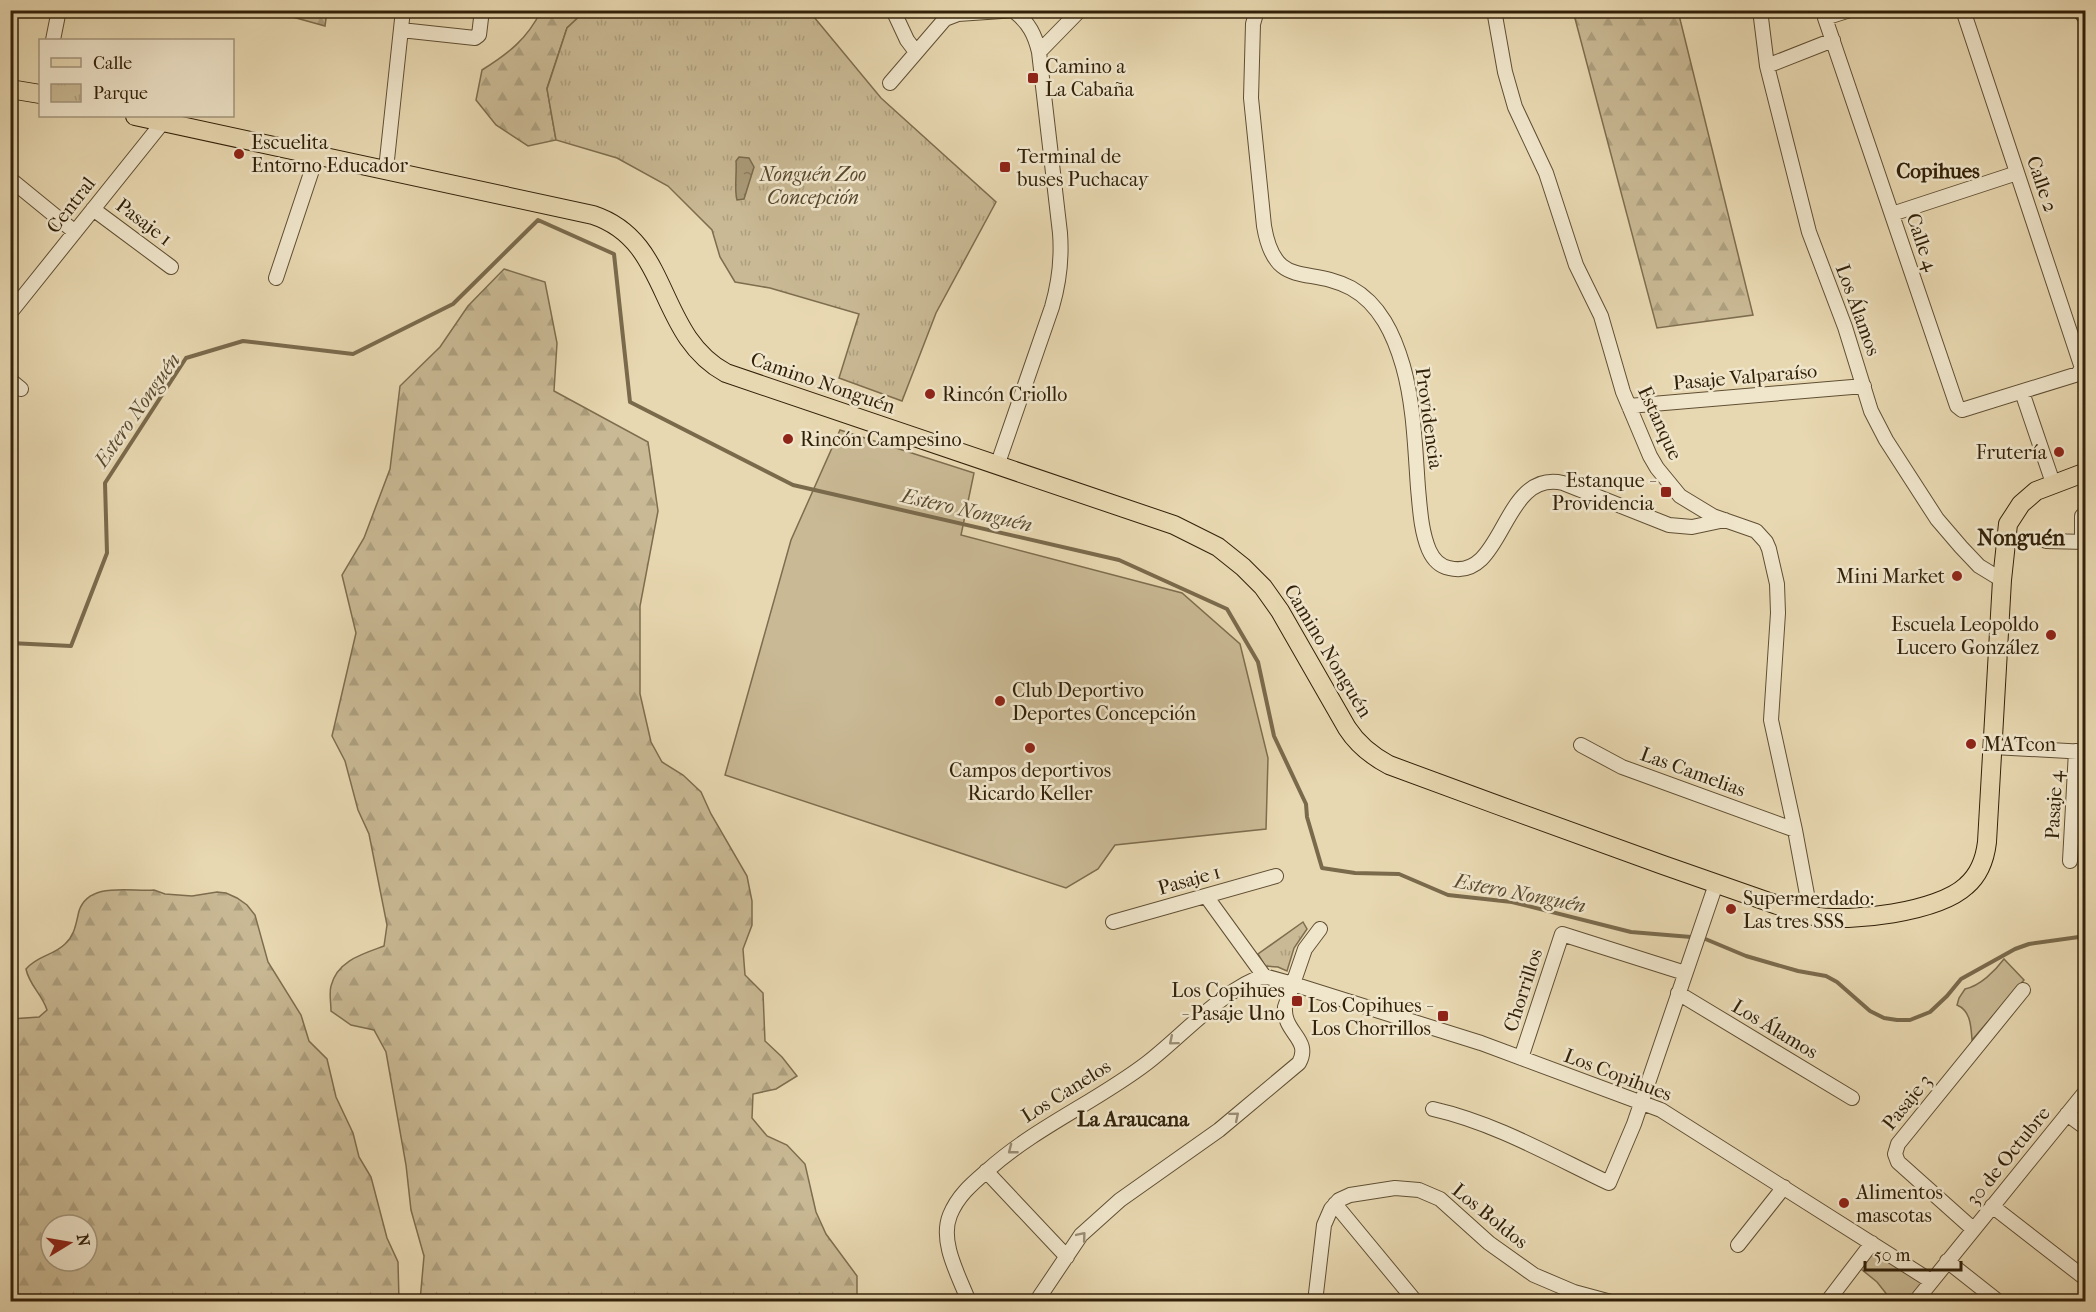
<svg xmlns="http://www.w3.org/2000/svg" width="2096" height="1312" font-family="'IM FELL French Canon',serif">
<style>
.green{fill:#c9b994;stroke:#7e6d4e;stroke-width:1.5}
.forest{fill:url(#forest-firs);stroke:#7e6d4e;stroke-width:1.5;fill-rule:evenodd}
.park{fill:url(#park-tufts);stroke:#7e6d4e;stroke-width:1.5}
.water{fill:url(#water-ripples);stroke:#7a6a4c;stroke-width:1.5}
.lines{fill:none;stroke-linecap:round;stroke-linejoin:round}
.stream{stroke:#7a6a4c;stroke-width:4}
.minor-casing{stroke:#604f33;stroke-width:16}
.major-casing{stroke:#322109;stroke-width:20}
.minor{stroke:#f0e6cc;stroke-width:14}
.major{stroke:#e8d8b1;stroke-width:18}
.oneway{stroke:#9a8d74}
.poi-dot{fill:#8f2418;stroke:#f0e6cc;stroke-width:2}
.labels{text-anchor:middle;dominant-baseline:central;stroke-width:5;stroke-linejoin:round;paint-order:stroke}
.poi-label{font-size:20px;fill:#322109;stroke:#f0e6cc;text-anchor:start}
.park-label{font-size:20px;font-style:italic;fill:#58472c;stroke:#f0e6cc}
.street-label{font-size:20px;fill:#322109;stroke:#f0e6cc}
.neighbourhood-label{font-size:21px;font-weight:bold;fill:#322109;stroke:#f0e6cc}
.water-label{font-size:21px;font-style:italic;fill:#5c4b30;stroke:#f0e6cc}
.quarter-label{font-size:22px;font-weight:bold;fill:#322109;stroke:#f0e6cc}
</style>
<defs>
<pattern id="forest-firs" width="22" height="20" patternUnits="userSpaceOnUse" patternTransform="scale(1.5)"><rect width="22" height="20" fill="#c9b994"/><path d="M5 1l3.5 6h-7zM16 11l3.5 6h-7z" fill="#ad9f7e"/></pattern>
<pattern id="park-tufts" width="24" height="20" patternUnits="userSpaceOnUse" patternTransform="scale(1.5)"><rect width="24" height="20" fill="#c9b994"/><path d="M3 7l-1-3M5 7V3M7 7l1-3M15 17l-1-3M17 17v-4M19 17l1-3" fill="none" stroke="#ad9f7e"/></pattern>
<pattern id="water-ripples" width="26" height="14" patternUnits="userSpaceOnUse" patternTransform="scale(1.5)"><rect width="26" height="14" fill="#aa9a78"/><path d="M2 4q2-2 4 0t4 0M15 11q2-2 4 0t4 0" fill="none" stroke="#8b7d61"/></pattern>
</defs>
<rect width="100%" height="100%" fill="#e8d8b1"/>
<filter id="stains"><feTurbulence type="fractalNoise" baseFrequency=".00333" numOctaves="4"/><feColorMatrix values="0 0 0 0 .2 0 0 0 0 .09 0 0 0 0 .02 0 0 0 .5 -.17"/></filter>
<radialGradient id="worn" r=".72"><stop offset=".6" stop-color="#630" stop-opacity="0"/><stop offset="1" stop-color="#630" stop-opacity=".3"/></radialGradient>
<!-- green -->
<path class="green" d="M840 430 974 473 961 535 1182 593 1240 644 1268 758 1266 829 1115 845 1098 869 1066 888 725 775 791 540Z
M2004 959 2024 980 1972 1040C1971 1027 1971 1011 1957 1005L1959 998 1965 989C1980 986 1995 971 2004 959Z
M1873 1248 1928 1281 1909 1301H1892L1877 1282 1861 1269Z"/>
<!-- forest -->
<path class="forest" d="M271 11H327L325 26Z
M541 11H585L567 28 547 88 556 140 528 146 496 125 476 100 482 70C509 53 527 39 541 11Z
M1573 11H1678L1753 315 1657 328Z
M504 269 545 282 557 343 554 391 648 442 658 511 640 606V694L651 742 662 762 683 775 701 792 711 814 747 876 752 901V925L743 949 745 975 763 993 765 1041 782 1057 797 1076 776 1089 753 1094 752 1118 767 1136 787 1145 805 1164 816 1212 826 1234 857 1276V1301H420L424 1256 411 1210 406 1165 386 1052 374 1030 351 1025 331 1011C331 1003 329 993 331 986 337 961 362 954 384 946L387 925 369 834 358 810 345 761 332 736 356 633 342 575 364 538 390 469 400 386 440 347 468 306Z
M154 890 165 894 192 896 217 892 226 893 237 898 247 905 255 915 268 962 301 1015 309 1041 327 1059 336 1097 353 1133 359 1157 371 1177 387 1238 398 1262 399 1301H11V1019L39 1017 47 1010C42 994 29 985 26 969 38 955 53 956 65 944 75 935 76 923 79 911 89 881 131 892 154 890ZM51 1225H87V1261H51Z"/>
<!-- park -->
<path class="park" d="M585 11H809L881 98 996 202 936 313 902 401 839 378 859 314 770 288 735 282 720 257 712 230 668 186 617 158 556 140 547 89 567 28Z
M1303 922 1307 929 1294 948 1287 971 1278 967 1265 966 1258 954Z"/>
<!-- water -->
<path class="water" d="M739 157 749 158 754 167 744 199 737 200C734 190 737 173 736 161Z"/>
<g class="lines">
<!-- stream -->
<path class="stream" d="M10 643 71 646 107 553 105 483 186 358 243 341 353 354 453 304 538 220 614 254 630 402 793 485 1119 560 1227 609 1258 662 1274 736 1306 804 1307 817 1322 868 1355 873 1399 874 1448 895 1512 902 1631 932 1703 938 1746 956 1798 971 1826 976 1837 982 1870 1011 1884 1018 1897 1020H1910L1930 1012 1947 996 1961 979 2015 949 2029 944 2086 936"/>
<defs>
<path id="minor" d="M893 10 907 40 916 52
M1257 10 1253 24 1251 98 1264 226C1275 291 1308 265 1351 288 1380 304 1394 335 1403 366 1414 405 1415 447 1418 488 1420 509 1421 531 1429 550 1433 559 1439 566 1449 568 1505 582 1501 469 1563 483L1669 525 1692 527 1725 520
M1494 10 1505 72 1515 107 1546 173 1576 265 1601 316 1623 392 1650 456 1657 468 1680 496 1713 516 1756 531 1766 542 1769 549 1777 584 1778 613 1771 720 1795 830 1811 916
M1760 10 1767 66 1809 232 1845 327 1871 411 1886 440 1937 519 1961 547 1979 566 2002 580
M1850 10 1825 18 1957 406 1962 410 2078 374 2082 368 1963 10
M2079 10 2086 19
M401 30 475 38 479 35 482 10
M53 40 59 10
M1039 52 1080 10
M1767 66 1833 40
M890 83 945 19 958 14 1016 10
M386 169 403 10
M10 179 75 232
M93 209 171 267
M1892 214 2017 173
M276 278 317 155
M10 313 163 122
M10 380 21 389
M2022 392 2053 483
M1629 406 1864 386
M997 466 1052 307C1059 283 1062 259 1060 233L1039 52C1035 35 1029 23 1015 12
M2046 541 2086 542
M2082 542V516
M1581 745 1622 767 1795 830
M1993 747 2086 752
M2070 861 2076 751
M1206 896 1264 976
M1113 922 1276 876
M1678 993 1852 1098
M1521 1058 1562 934 1685 973
M1433 1109C1495 1123 1552 1156 1609 1183L1634 1124 1716 884
M2067 1114 2086 1128
M986 1171 1067 1257
M1335 1204 1416 1302
M1992 1206 2086 1279
M1973 1229 1898 1162 1895 1154 1898 1144 2023 990
M1738 1245 1784 1187
M1947 1261 1999 1302
M969 1302C959 1276 939 1242 950 1215 958 1195 973 1183 988 1170 1036 1127 1096 1102 1147 1063 1180 1038 1224 988 1264 976L1293 984 1481 1043 1661 1110 1931 1281
M1036 1302 1081 1235 1120 1200 1219 1130 1299 1063C1312 1039 1283 1033 1285 1007L1305 949 1320 929
M1315 1302 1324 1225 1331 1209 1339 1200 1350 1195 1395 1188 1419 1190 1440 1199 1489 1243 1534 1275 1574 1292 1611 1302
M1827 1302 1872 1243
M1915 1302 2086 1091"/>
<path id="major" d="M10 89 40 94
M135 116 593 215C672 241 655 334 726 373L1174 525 1218 547 1243 567 1263 587 1280 611 1347 728C1358 745 1372 756 1389 765 1480 799 1572 832 1663 865 1697 877 1731 889 1766 901 1781 906 1797 913 1813 916 1850 923 1938 912 1966 886 1979 875 1985 859 1987 842L2002 580 2008 524 2021 504 2036 491 2086 472"/>
</defs>
<!-- minor casing -->
<use href="#minor" class="minor-casing"/>
<!-- major casing -->
<use href="#major" class="major-casing"/>
<!-- minor -->
<use href="#minor" class="minor"/>
<!-- major -->
<use href="#major" class="major"/>
</g>
<!-- one-way arrows -->
<defs><path id="oneway-chevron" d="M-2-3.5L2.5 0L-2 3.5" fill="none" stroke-width="1.6" stroke-linecap="round" stroke-linejoin="round" transform="scale(1.5)"/></defs>
<g class="oneway">
<use href="#oneway-chevron" transform="translate(1173 1041) rotate(140)"/>
<use href="#oneway-chevron" transform="translate(1235 1116) rotate(-40)"/>
<use href="#oneway-chevron" transform="translate(1012 1150) rotate(142)"/>
<use href="#oneway-chevron" transform="translate(1082 1236) rotate(-50)"/>
</g>
<!-- markers -->
<g class="poi-dot">
<rect x="1027" y="72" width="12" height="12" rx="3"/>
<circle cx="239" cy="154" r="6"/>
<rect x="999" y="161" width="12" height="12" rx="3"/>
<circle cx="930" cy="394" r="6"/>
<circle cx="788" cy="439" r="6"/>
<circle cx="2059" cy="452" r="6"/>
<rect x="1660" y="486" width="12" height="12" rx="3"/>
<circle cx="1957" cy="576" r="6"/>
<circle cx="2051" cy="635" r="6"/>
<circle cx="1000" cy="701" r="6"/>
<circle cx="1971" cy="744" r="6"/>
<circle cx="1030" cy="748" r="6"/>
<circle cx="1731" cy="909" r="6"/>
<rect x="1291" y="995" width="12" height="12" rx="3"/>
<rect x="1437" y="1010" width="12" height="12" rx="3"/>
<circle cx="1844" cy="1203" r="6"/>
</g>
<g class="labels">
<!-- poi labels -->
<g class="poi-label">
<text x="1045" y="66">Camino a<tspan x="1045" dy="23">La Cabaña</tspan></text>
<text x="251" y="142">Escuelita<tspan x="251" dy="23">Entorno Educador</tspan></text>
<text x="1017" y="156">Terminal de<tspan x="1017" dy="23">buses Puchacay</tspan></text>
<text x="942" y="394">Rincón Criollo</text>
<text x="800" y="439">Rincón Campesino</text>
<text x="2047" y="452" text-anchor="end">Frutería</text>
<text x="1654" y="480" text-anchor="end">Estanque -<tspan x="1654" dy="23">Providencia</tspan></text>
<text x="1945" y="576" text-anchor="end">Mini Market</text>
<text x="2039" y="624" text-anchor="end">Escuela Leopoldo<tspan x="2039" dy="23">Lucero González</tspan></text>
<text x="1012" y="690">Club Deportivo<tspan x="1012" dy="23">Deportes Concepción</tspan></text>
<text x="1983" y="744">MATcon</text>
<text x="1030" y="770" text-anchor="middle">Campos deportivos<tspan x="1030" dy="23">Ricardo Keller</tspan></text>
<text x="1743" y="898">Supermerdado:<tspan x="1743" dy="23">Las tres SSS</tspan></text>
<text x="1285" y="990" text-anchor="end">Los Copihues<tspan x="1285" dy="23">- Pasaje Uno</tspan></text>
<text x="1431" y="1005" text-anchor="end">Los Copihues -<tspan x="1431" dy="23">Los Chorrillos</tspan></text>
<text x="1856" y="1192">Alimentos<tspan x="1856" dy="23">mascotas</tspan></text>
</g>
<!-- park labels -->
<g class="park-label">
<text x="813" y="174">Nonguén Zoo<tspan x="813" dy="23">Concepción</tspan></text>
</g>
<!-- street labels -->
<g class="street-label">
<text transform="translate(2042 184) rotate(71)">Calle 2</text>
<text transform="translate(71 205) rotate(-52)">Central</text>
<text transform="translate(144 222) rotate(37)">Pasaje 1</text>
<text transform="translate(1922 242) rotate(71)">Calle 4</text>
<text transform="translate(1858 310) rotate(70)">Los Álamos</text>
<text transform="translate(1745 377) rotate(-5)">Pasaje Valparaíso</text>
<text transform="translate(823 383) rotate(19)">Camino Nonguén</text>
<text transform="translate(1429 418) rotate(82)">Providencia</text>
<text transform="translate(1660 423) rotate(65)">Estanque</text>
<text transform="translate(1328 651) rotate(59)">Camino Nonguén</text>
<text transform="translate(1693 772) rotate(20)">Las Camelias</text>
<text transform="translate(2054 805) rotate(-87)">Pasaje 4</text>
<text transform="translate(1189 880) rotate(-16)">Pasaje 1</text>
<text transform="translate(1523 990) rotate(-72)">Chorrillos</text>
<text transform="translate(1775 1029) rotate(31)">Los Álamos</text>
<text transform="translate(1618 1075) rotate(21)">Los Copihues</text>
<text transform="translate(1066 1091) rotate(-32)">Los Canelos</text>
<text transform="translate(1907 1102) rotate(-51)">Pasaje 3</text>
<text transform="translate(2008 1156) rotate(-51)">30 de Octubre</text>
<text transform="translate(1490 1216) rotate(39)">Los Boldos</text>
</g>
<!-- neighbourhood labels -->
<g class="neighbourhood-label">
<text x="1938" y="171">Copihues</text>
<text x="1133" y="1119">La Araucana</text>
</g>
<!-- water labels -->
<g class="water-label">
<text transform="translate(137 410) rotate(-55)">Estero Nonguén</text>
<text transform="translate(967 510) rotate(13)">Estero Nonguén</text>
<text transform="translate(1520 893) rotate(11)">Estero Nonguén</text>
</g>
<!-- quarter labels -->
<g class="quarter-label">
<text x="2021" y="538">Nonguén</text>
</g>
</g>
<!-- margin -->
<rect width="2096" height="1312" fill="none" stroke="#e8d8b1" stroke-width="36"/>
<rect x="12" y="12" width="2072" height="1288" fill="none" stroke="#322109" stroke-width="3"/>
<rect x="18" y="18" width="2060" height="1276" fill="none" stroke="#322109" stroke-width="1.5"/>
<!-- legend -->
<rect x="39" y="39" width="195" height="78" fill="#f0e6cc" stroke="#a4977e" stroke-width="1.5"/>
<rect x="51" y="58" width="30" height="9" fill="#e8d8b1" stroke="#a4977e" stroke-width="1.5"/>
<text x="93" y="69" font-size="18" fill="#322109">Calle</text>
<rect x="51" y="84" width="30" height="18" fill="url(#park-tufts)" stroke="#a4977e" stroke-width="1.5"/>
<text x="93" y="99" font-size="18" fill="#322109">Parque</text>
<!-- north arrow -->
<g transform="translate(69 1243) rotate(79)"><circle r="28" fill="#f0e6cc" stroke="#a4977e" stroke-width="1.5"/>
<path d="M0-4.5L10 22L0 15L-10 22Z" fill="#8f2418"/>
<text y="-9" font-size="16" font-weight="bold" text-anchor="middle" fill="#322109">N</text>
</g>
<!-- scale -->
<path d="M1865 1261v9h96v-9" fill="none" stroke="#322109" stroke-width="3"/>
<text x="1874" y="1261" font-size="18" fill="#322109" stroke="#f0e6cc" stroke-width="4.5" paint-order="stroke">50 m</text>
<rect width="100%" height="100%" filter="url(#stains)"/>
<rect width="100%" height="100%" fill="url(#worn)"/>
</svg>
